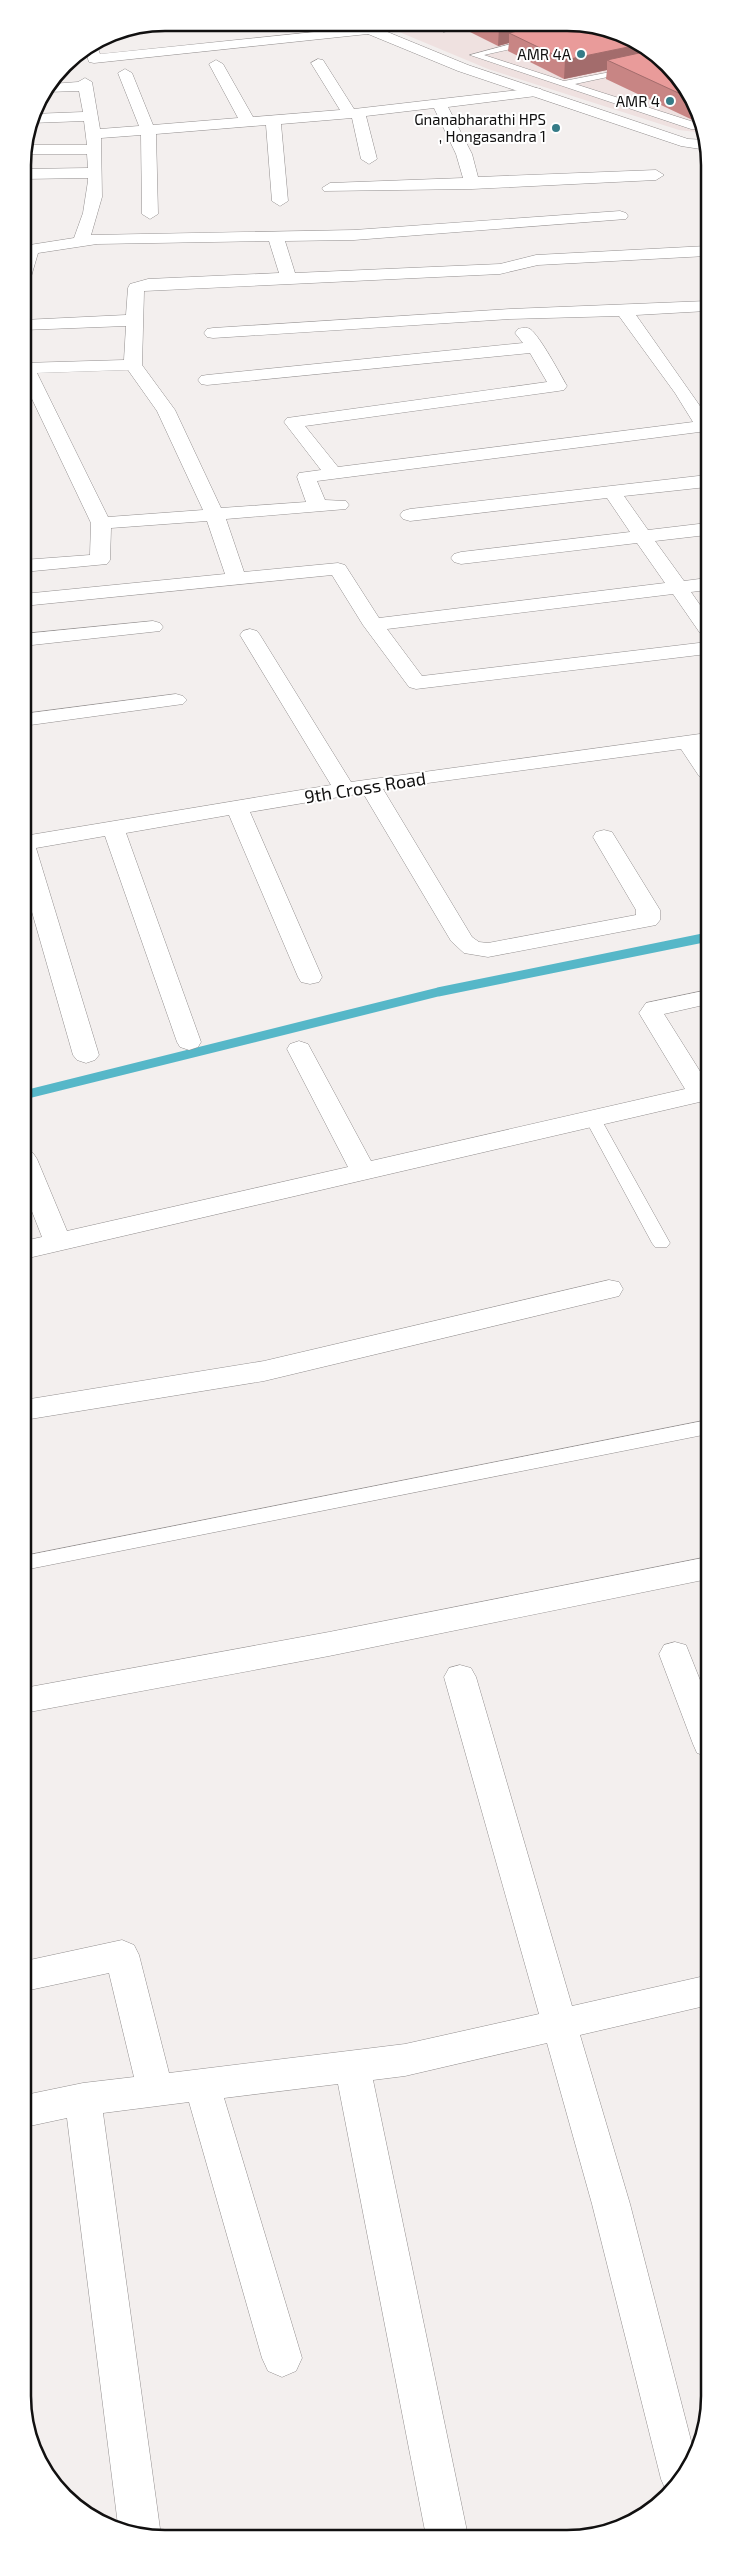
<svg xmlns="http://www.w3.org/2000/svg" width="732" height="2561" font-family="'Exo 2',sans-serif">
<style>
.built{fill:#efe1e0}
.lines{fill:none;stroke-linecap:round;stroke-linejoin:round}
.stream{stroke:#56b7c8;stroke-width:9}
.lane-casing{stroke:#938f8f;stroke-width:1}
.street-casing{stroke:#938f8f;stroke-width:1}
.secondary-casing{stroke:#938f8f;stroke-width:1}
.lane{fill:#fff;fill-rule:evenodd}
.street{fill:#fff;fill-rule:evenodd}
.secondary{fill:#fff;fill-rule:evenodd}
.wall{fill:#c88584}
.shaded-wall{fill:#a36c6c}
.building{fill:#e99b9a;stroke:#a36c6c}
.poi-dot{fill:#357b87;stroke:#fff;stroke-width:2}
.labels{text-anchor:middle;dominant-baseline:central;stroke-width:4;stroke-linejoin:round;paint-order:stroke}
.far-poi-label{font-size:15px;fill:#111010;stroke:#fff;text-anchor:end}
.street-label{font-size:18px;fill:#111010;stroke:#fff}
.rim{fill:none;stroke:#111010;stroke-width:2.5}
</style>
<rect width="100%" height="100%" fill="#f3efee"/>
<!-- built -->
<path class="built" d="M380 24 595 25 668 64 704 133 679 130 488 69Z"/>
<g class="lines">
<!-- stream -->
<path class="stream" d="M24 1095 438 992 708 937"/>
<defs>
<path id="lane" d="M431 24H442L451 30 444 32Z
M530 39 534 42 533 44 484 55 564 81 631 68V72L575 84 700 124 702 129H691L470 55Z
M593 1114 599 1115 601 1119 670 1243 667 1247H655L652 1243 585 1119 587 1115Z
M708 1420V1434L24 1570V1556Z"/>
<path id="street" d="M372 26 379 30 377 33 94 63 89 62 85 50 96 43 100 54Z
M318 59 323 60 354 109 536 88 541 89 543 92 536 96 448 107 472 154 478 177 656 170 664 175 656 180 472 189 324 191 322 188 330 183 463 178 456 154 434 108 366 116 377 159 369 164 361 159 352 118 281 124 288 201 280 206 272 201 266 125 156 134 158 214 150 219 142 214 141 135 101 138 102 197 91 235 354 230 620 211 626 213 628 216 626 219 354 240 285 241 295 273 500 264 536 255 707 246V256L538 265 500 274 144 291 142 365 175 410 221 508 306 502 297 477 299 473 321 470 284 422 287 418 547 382 530 353 207 385 201 384 198 380 201 376 207 375 523 343 515 333 518 329C522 328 526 327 530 329 540 336 560 374 567 386L564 390 558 391 305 426 338 467 693 422 675 393 619 316 510 319 213 338 207 337 204 333 207 329 213 328 510 309 707 301V311L636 315 707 416V431L317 481 325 500 346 501 349 505 346 509 226 519 244 572 338 563 345 565 379 618 665 583 637 543 461 564 454 562 451 558 454 554 461 552 630 532 607 498 410 521 403 519 400 515 403 511 410 509 707 475V487L624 496 648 530 707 523V535L655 541 684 581 707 578V590L691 592 707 615V635L700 633 673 594 387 629 422 676 707 642V654L416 689 409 687 363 625 332 575 23 606V594L225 574 207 521 111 528 110 560 107 564 23 572V560L90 555 91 523 23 380V363L124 360 126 326 23 330V320L126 315 128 288 130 284 148 279 279 273 269 241 97 244 38 253 31 277 23 282V246L74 238 83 213 88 181V178L23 179V169L88 168 87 154H23L25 145H87L84 121 31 123 32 114 83 112 79 91 46 92 51 84 78 82 85 78 92 82 100 129 139 126 118 73 125 69 132 73 153 125 238 118 209 64 216 60 223 64 253 117 340 110 311 63ZM128 370 157 411 203 510 108 517 37 373Z
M153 621 160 623 163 627 160 631 23 646V634Z
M250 629 257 631 260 635 351 782 707 733V745L701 746 707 756V778L699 776 681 749 383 789 472 937 479 942 488 943 636 915V910L593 837 596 832 604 830 612 832 660 910V920L656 925 488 957 464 953 451 941 363 793 250 812 322 977 319 982 310 984 301 982 298 977 229 815 126 833 201 1042 198 1047 189 1050 180 1047 177 1042 105 836 36 848 99 1055 95 1060 86 1063 77 1060 73 1055 24 884V836L331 785 240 635 243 631Z
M176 694 183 696 187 700 183 704 23 726V714Z
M708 990V1004L664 1014 708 1084V1100L24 1259V1241L42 1237 24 1191V1151L33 1153 37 1159 67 1231 348 1167 287 1049 290 1044 299 1041 308 1044 371 1161 685 1089 639 1013 646 1003Z
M609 1280 619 1282 623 1289 619 1296 264 1381 24 1420V1400L264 1361Z
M708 1557V1579L329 1656 24 1713V1688L329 1632Z
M675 1642 686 1645 708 1700 709 1757 697 1753 693 1744 659 1654 664 1645Z
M460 1665 471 1668 476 1677 572 2006 709 1975V2005L580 2035 630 2204 695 2456 674 2490 669 2494 667 2493 661 2479 592 2204 547 2043 405 2076 373 2080 468 2536H426L338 2084 224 2098 302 2358 296 2371 282 2377 268 2371 262 2358 189 2102 103 2113 161 2536H138L118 2525 67 2118 25 2127V2095L83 2083 134 2077 109 1973 25 1991V1961L122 1940 134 1945 139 1955 169 2073 405 2044 539 2014 444 1677 449 1668Z"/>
<path id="secondary" d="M349 24H368L468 65 688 139 707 140V150L681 146 458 71 351 27Z"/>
</defs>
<!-- lane casing -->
<use href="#lane" class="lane-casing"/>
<!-- street casing -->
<use href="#street" class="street-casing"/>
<!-- secondary casing -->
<use href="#secondary" class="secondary-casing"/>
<!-- lane -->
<use href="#lane" class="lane"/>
<!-- street -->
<use href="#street" class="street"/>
<!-- secondary -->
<use href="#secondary" class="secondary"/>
</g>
<!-- wall -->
<path class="wall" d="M454 24 595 25 668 64 699 123 606 79 607 70 564 79 508 51 509 43 498 46Z"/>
<!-- shaded-wall -->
<path class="shaded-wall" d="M509 25H581L509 33V43L498 46 499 27Z
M633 46 658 59 607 60V70L564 79 565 60Z"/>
<!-- building -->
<path class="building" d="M493 25H509L499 27Z
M542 25H595L633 46 565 60 509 33Z
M644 52 668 64 685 96 607 60Z"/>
<!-- markers -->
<g class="poi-dot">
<circle cx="581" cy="54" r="5"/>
<circle cx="670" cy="101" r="5"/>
<circle cx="556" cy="128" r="5"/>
</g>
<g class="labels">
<!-- far-poi labels -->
<g class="far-poi-label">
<text x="571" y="54">AMR 4A</text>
<text x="660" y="101">AMR 4</text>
<text x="546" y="119">Gnanabharathi HPS<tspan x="546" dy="17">, Hongasandra 1</tspan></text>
</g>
<!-- street labels -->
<g class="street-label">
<text transform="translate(365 787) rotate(-9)">9th Cross Road</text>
</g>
</g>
<!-- crop -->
<path d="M0 0H732V2561H0ZM165 31H567A134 134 0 0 1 701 165V2396A134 134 0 0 1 567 2530H165A134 134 0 0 1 31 2396V165A134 134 0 0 1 165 31Z" fill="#fff" fill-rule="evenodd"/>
<path class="rim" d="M165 31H567A134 134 0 0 1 701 165V2396A134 134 0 0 1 567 2530H165A134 134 0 0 1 31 2396V165A134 134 0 0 1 165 31Z"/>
</svg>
